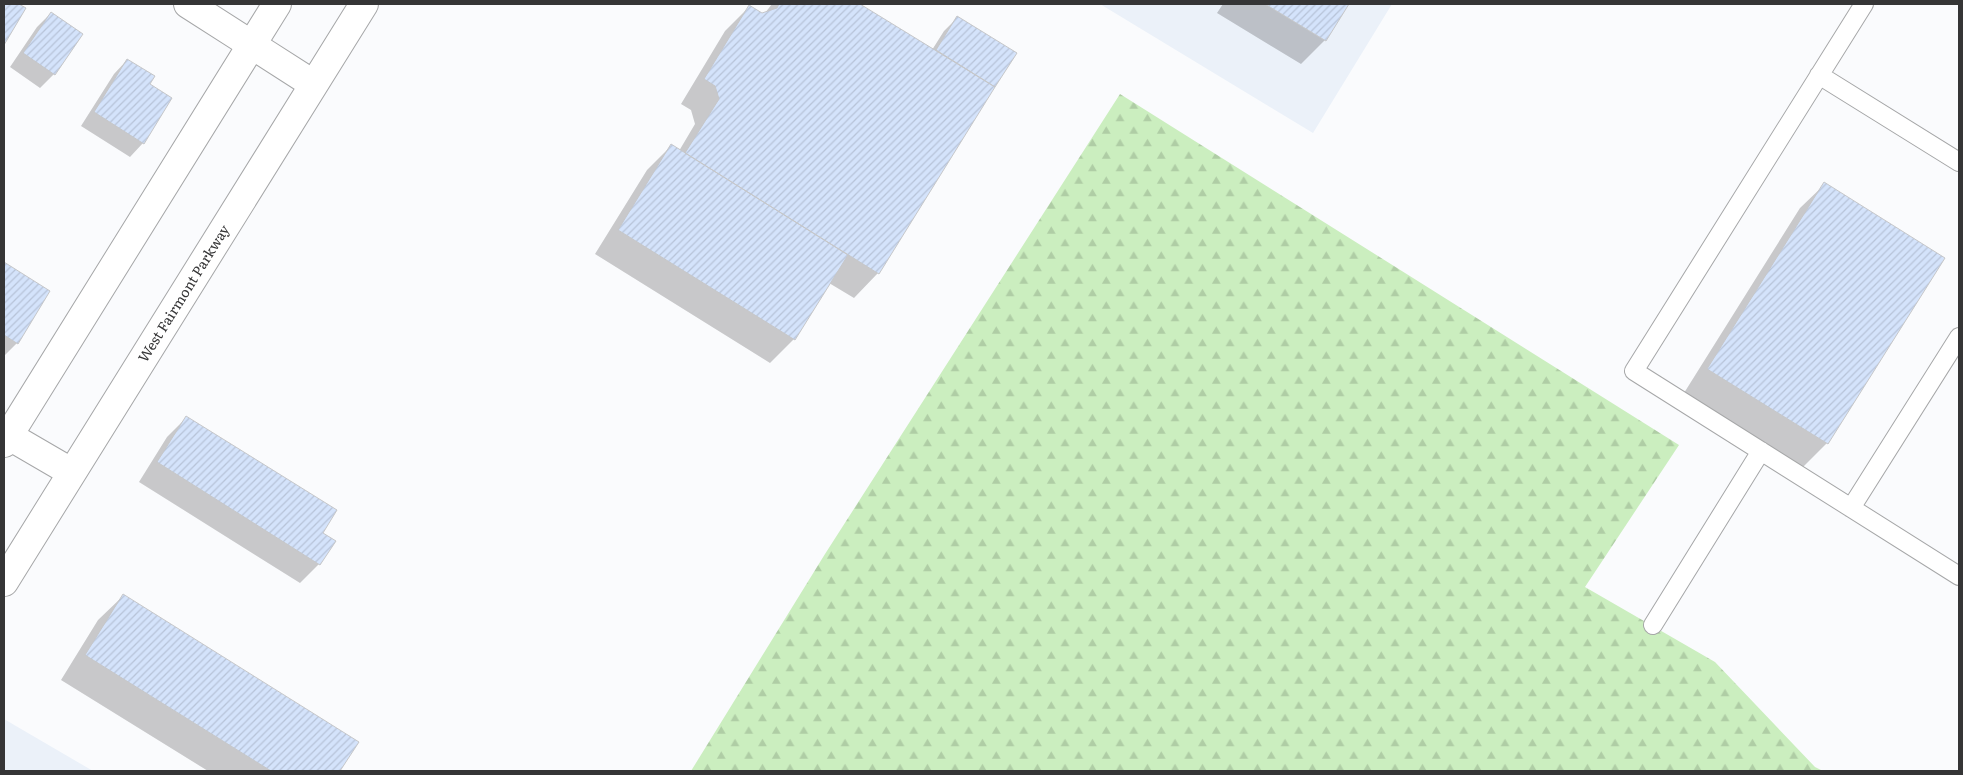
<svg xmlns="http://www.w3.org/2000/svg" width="1963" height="775" font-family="Literata,serif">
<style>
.built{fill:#ebf1f9}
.forest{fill:url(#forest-firs)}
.shadow{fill:#0003}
.building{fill:url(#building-hatch);stroke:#c6c7c9}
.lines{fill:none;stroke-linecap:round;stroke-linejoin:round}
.lane-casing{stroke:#a6a7a8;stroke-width:20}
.street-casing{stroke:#a6a7a8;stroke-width:30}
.secondary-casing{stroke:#a6a7a8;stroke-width:30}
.lane{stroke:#fff;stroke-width:18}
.street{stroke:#fff;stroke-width:28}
.secondary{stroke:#fff;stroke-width:28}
.labels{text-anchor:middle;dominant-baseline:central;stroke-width:5;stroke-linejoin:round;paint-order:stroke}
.street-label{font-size:14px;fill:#353536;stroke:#fff}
</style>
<defs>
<pattern id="forest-firs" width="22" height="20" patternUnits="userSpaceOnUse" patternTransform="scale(1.25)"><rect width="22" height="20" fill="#cbeebf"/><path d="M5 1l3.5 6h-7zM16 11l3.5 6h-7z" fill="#afcda5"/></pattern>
<pattern id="building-hatch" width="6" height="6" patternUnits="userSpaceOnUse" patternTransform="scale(1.25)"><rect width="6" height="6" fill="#d4e3fb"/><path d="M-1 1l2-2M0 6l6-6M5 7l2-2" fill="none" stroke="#b7c3d8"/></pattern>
</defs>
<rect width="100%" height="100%" fill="#fafbfd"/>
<!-- built -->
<path class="built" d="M1100 4H1392L1313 133Z
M4 719 93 771H4Z"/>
<!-- forest -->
<path class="forest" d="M1120 94 1679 445 1585 587 1715 662 1815 767 1823 771H691L825 554Z"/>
<!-- shadow -->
<path class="shadow" d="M4 4H17L25 9 4 42Z
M772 4H858L932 50 944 31 958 17 1015 53 878 273 854 298 829 283 794 339 770 363 595 254 647 170 671 146 679 151 695 124 691 110 681 104 725 31 749 7 761 15 765 13Z
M1223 4H1347L1325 40 1301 64 1217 13Z
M51 13 81 34 54 74 40 88 10 67 37 27Z
M127 60 148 85 143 143 130 157 81 126 114 74Z
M1825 184 1943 258 1827 443 1802 468 1684 393 1800 208Z
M4 264 48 292 17 343 4 356Z
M187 417 321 533 319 564 300 583 139 482 167 437Z
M123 596 357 742 339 771H208L61 680 98 620Z"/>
<!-- building -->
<path class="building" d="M4 4H19L26 8 4 45Z
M779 4H860L995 87 879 274 685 153 719 99 715 86 704 79 749 5 762 13 777 8Z
M1265 4H1349L1326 41Z
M51 12 83 34 55 75 23 53Z
M957 16 1017 53 995 87 936 50Z
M127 59 155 76 150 84 172 98 144 144 94 112Z
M671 144 848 255 795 340 618 230Z
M1824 182 1945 258 1828 444 1707 369Z
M4 262 50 291 18 344 4 335Z
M186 416 337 510 323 533 336 541 320 565 157 462Z
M123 594 359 742 340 771H271L85 655Z"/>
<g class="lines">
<defs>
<path id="lane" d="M1864 4 1634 371 1959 576
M1819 75 1959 162
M1851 508 1959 337
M1653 625 1761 451"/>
<path id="street" d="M188 4 313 84
M4 433 71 472"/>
<path id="secondary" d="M4 443 277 4
M4 582 364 4"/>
</defs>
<!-- lane casing -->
<use href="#lane" class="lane-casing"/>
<!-- street casing -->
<use href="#street" class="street-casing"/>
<!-- secondary casing -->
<use href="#secondary" class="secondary-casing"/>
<!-- lane -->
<use href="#lane" class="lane"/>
<!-- street -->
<use href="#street" class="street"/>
<!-- secondary -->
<use href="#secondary" class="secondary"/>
</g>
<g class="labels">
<!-- street labels -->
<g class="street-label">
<text transform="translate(183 293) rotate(-58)">West Fairmont Parkway</text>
</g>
</g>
<!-- border -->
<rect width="1963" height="775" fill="none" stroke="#353536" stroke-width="10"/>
</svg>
